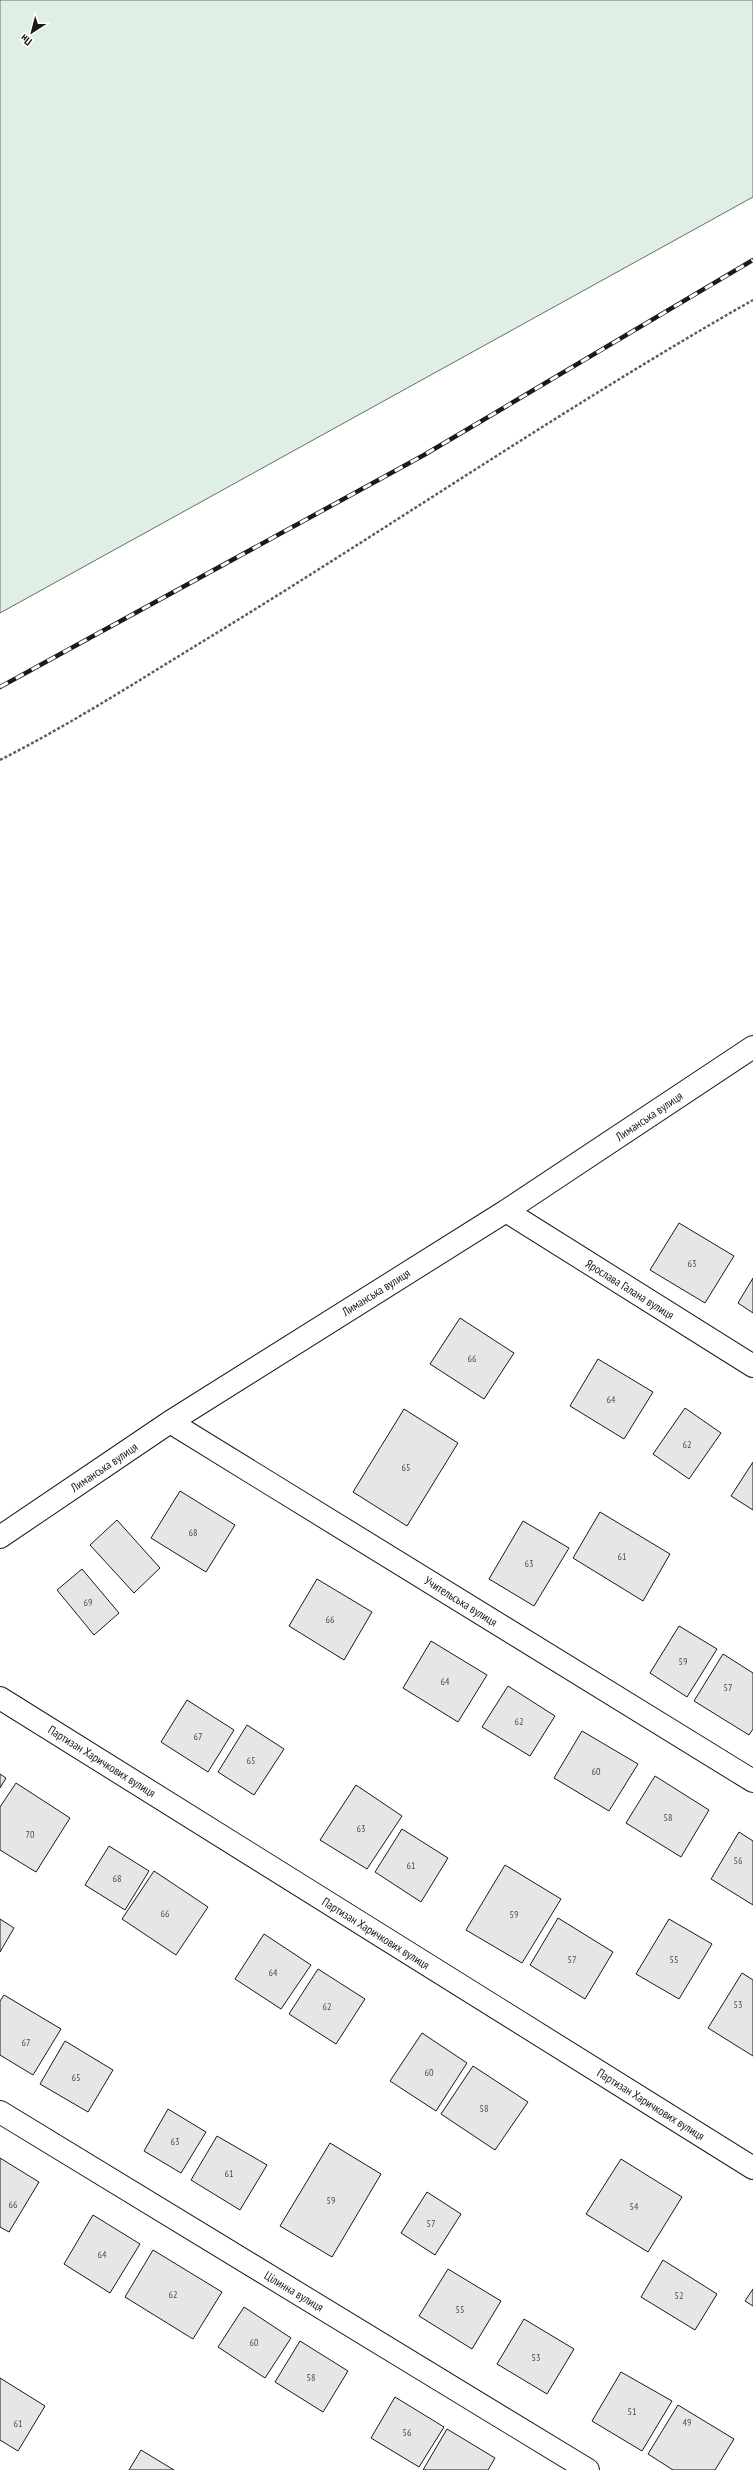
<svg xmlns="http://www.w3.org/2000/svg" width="753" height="2470" font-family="'PT Sans Narrow',sans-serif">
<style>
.green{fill:#e0efe3;stroke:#6a6a6a}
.building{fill:#e6e6e6;stroke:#1a1a1a}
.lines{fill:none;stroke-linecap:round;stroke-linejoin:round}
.minor-casing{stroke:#1a1a1a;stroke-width:24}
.path{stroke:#5f5f5f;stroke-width:2.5;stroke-dasharray:3 2;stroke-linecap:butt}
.minor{stroke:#fff;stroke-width:22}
.rail-casing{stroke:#1a1a1a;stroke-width:4.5}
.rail{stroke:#fff;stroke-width:3;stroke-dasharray:9;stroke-linecap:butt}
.labels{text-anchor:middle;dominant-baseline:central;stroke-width:3;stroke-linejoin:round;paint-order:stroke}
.number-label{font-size:10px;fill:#4d4d4d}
.street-label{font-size:12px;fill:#1a1a1a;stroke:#fff}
</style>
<rect width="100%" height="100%" fill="#fff"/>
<!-- green -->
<path class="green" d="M0 0H753V197L0 613Z"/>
<!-- building -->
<path class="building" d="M679 1223 734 1256 705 1303 650 1270Z
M753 1278V1313L738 1303Z
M460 1318 514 1353 484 1399 430 1364Z
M598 1359 653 1392 624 1439 570 1406Z
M685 1408 721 1433 689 1479 653 1454Z
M404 1409 458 1443 407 1526 353 1492Z
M753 1462V1510L731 1496Z
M180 1491 235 1525 206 1572 151 1538Z
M600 1512 670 1554 643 1601 573 1558Z
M117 1520 160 1568 134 1593 90 1545Z
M523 1521 569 1548 534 1606 489 1579Z
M82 1569 119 1613 94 1635 57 1590Z
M317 1579 372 1612 344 1660 289 1626Z
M679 1626 717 1649 687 1697 650 1673Z
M431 1641 487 1675 458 1722 403 1688Z
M723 1654 753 1673V1729L749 1735 694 1701Z
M508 1686 555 1716 530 1756 482 1727Z
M187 1700 234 1730 208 1772 161 1742Z
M247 1725 284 1749 254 1795 218 1772Z
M582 1731 638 1764 609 1811 554 1778Z
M0 1774 6 1778 0 1788Z
M655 1776 709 1810 681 1857 626 1823Z
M16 1783 70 1818 36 1872 0 1850V1807Z
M356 1785 402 1816 367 1869 320 1840Z
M402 1829 448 1858 421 1902 375 1872Z
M739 1832 753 1841V1905L711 1879Z
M109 1846 149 1871 125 1910 85 1885Z
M505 1865 561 1899 522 1963 466 1930Z
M154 1871 208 1907 176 1955 122 1919Z
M558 1918 613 1952 585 1999 530 1965Z
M0 1919 14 1928 0 1952Z
M669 1919 712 1944 679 1999 636 1974Z
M264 1934 311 1965 281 2009 235 1979Z
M318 1969 365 1999 336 2044 289 2014Z
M742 1973 753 1980V2056L708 2028Z
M4 1995 61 2029 33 2075 0 2055V2001Z
M422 2033 467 2063 436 2111 390 2081Z
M65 2041 113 2070 88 2112 40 2084Z
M473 2066 528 2102 495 2150 441 2114Z
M168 2109 206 2132 181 2173 144 2151Z
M217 2136 267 2165 240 2210 191 2180Z
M330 2143 381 2174 332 2257 280 2226Z
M0 2158 39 2182 9 2232 0 2227Z
M621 2159 682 2197 648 2252 586 2214Z
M427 2192 461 2214 435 2255 401 2233Z
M93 2215 140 2244 110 2293 64 2264Z
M153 2250 222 2292 193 2339 125 2297Z
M663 2260 717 2294 695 2330 641 2297Z
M448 2269 501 2301 472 2349 419 2316Z
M753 2289V2306L745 2301Z
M244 2307 291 2338 265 2378 218 2347Z
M524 2319 574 2349 547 2394 497 2364Z
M300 2341 348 2371 323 2412 275 2382Z
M621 2372 672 2401 642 2451 592 2421Z
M0 2378 45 2406 18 2451 0 2440Z
M395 2397 444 2427 419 2467 371 2438Z
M678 2405 734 2439 715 2470H673L648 2454Z
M447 2429 495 2458 488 2470H423Z
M141 2450 174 2470H129Z"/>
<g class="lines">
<defs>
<path id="minor" d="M506 1211 753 1366
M170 1422 753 1781
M0 1537 170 1422 506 1211 753 1047
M0 1698 753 2168
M0 2112 588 2470"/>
</defs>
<!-- minor casing -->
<use href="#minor" class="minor-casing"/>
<!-- path -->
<path class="path" d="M0 760C73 723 141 679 210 637 392 526 568 405 753 300"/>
<!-- minor -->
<use href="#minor" class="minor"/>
<defs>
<path id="rail" d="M0 687 424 455 753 260"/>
</defs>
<!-- rail casing -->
<use href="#rail" class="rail-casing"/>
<!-- rail -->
<use href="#rail" class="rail"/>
</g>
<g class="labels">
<!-- number labels -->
<g class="number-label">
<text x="692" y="1263">63</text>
<text x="472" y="1358">66</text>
<text x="611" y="1399">64</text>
<text x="687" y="1444">62</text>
<text x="406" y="1467">65</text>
<text x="193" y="1532">68</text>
<text x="622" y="1556">61</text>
<text x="529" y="1563">63</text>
<text x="88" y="1602">69</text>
<text x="330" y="1619">66</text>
<text x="683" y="1661">59</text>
<text x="445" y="1681">64</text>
<text x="728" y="1687">57</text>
<text x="519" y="1721">62</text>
<text x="198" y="1736">67</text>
<text x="251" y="1760">65</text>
<text x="596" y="1771">60</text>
<text x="668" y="1817">58</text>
<text x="361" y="1828">63</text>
<text x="30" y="1834">70</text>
<text x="738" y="1860">56</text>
<text x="411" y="1865">61</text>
<text x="117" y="1878">68</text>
<text x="165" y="1913">66</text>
<text x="514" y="1914">59</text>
<text x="572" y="1959">57</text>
<text x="674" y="1959">55</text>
<text x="273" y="1972">64</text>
<text x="738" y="2004">53</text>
<text x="327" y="2006">62</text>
<text x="26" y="2042">67</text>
<text x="429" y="2072">60</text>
<text x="76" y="2077">65</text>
<text x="484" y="2108">58</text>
<text x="175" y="2141">63</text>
<text x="229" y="2173">61</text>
<text x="331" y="2200">59</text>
<text x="13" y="2204">66</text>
<text x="634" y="2206">54</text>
<text x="431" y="2223">57</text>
<text x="102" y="2254">64</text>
<text x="173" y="2294">62</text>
<text x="679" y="2295">52</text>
<text x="460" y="2309">55</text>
<text x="254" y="2342">60</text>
<text x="536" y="2357">53</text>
<text x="311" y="2377">58</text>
<text x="632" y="2411">51</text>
<text x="687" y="2422">49</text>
<text x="18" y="2423">61</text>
<text x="407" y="2432">56</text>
</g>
<!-- street labels -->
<g class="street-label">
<text transform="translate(649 1116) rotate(-34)">Лиманська вулиця</text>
<text transform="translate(630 1289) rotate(32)">Ярослава Галана вулиця</text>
<text transform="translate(376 1292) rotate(-32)">Лиманська вулиця</text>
<text transform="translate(104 1467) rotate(-34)">Лиманська вулиця</text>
<text transform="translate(461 1601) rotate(32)">Учительська вулиця</text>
<text transform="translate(102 1761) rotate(32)">Партизан Харичкових вулиця</text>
<text transform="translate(376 1933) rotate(32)">Партизан Харичкових вулиця</text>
<text transform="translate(651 2104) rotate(32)">Партизан Харичкових вулиця</text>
<text transform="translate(294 2291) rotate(31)">Цілинна вулиця</text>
</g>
</g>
<!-- north arrow -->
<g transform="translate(32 32) rotate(216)" stroke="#ffffff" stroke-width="3" paint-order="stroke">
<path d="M0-3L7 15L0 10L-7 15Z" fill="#1a1a1a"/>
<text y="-6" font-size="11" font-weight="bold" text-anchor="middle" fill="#1a1a1a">Пн</text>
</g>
</svg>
